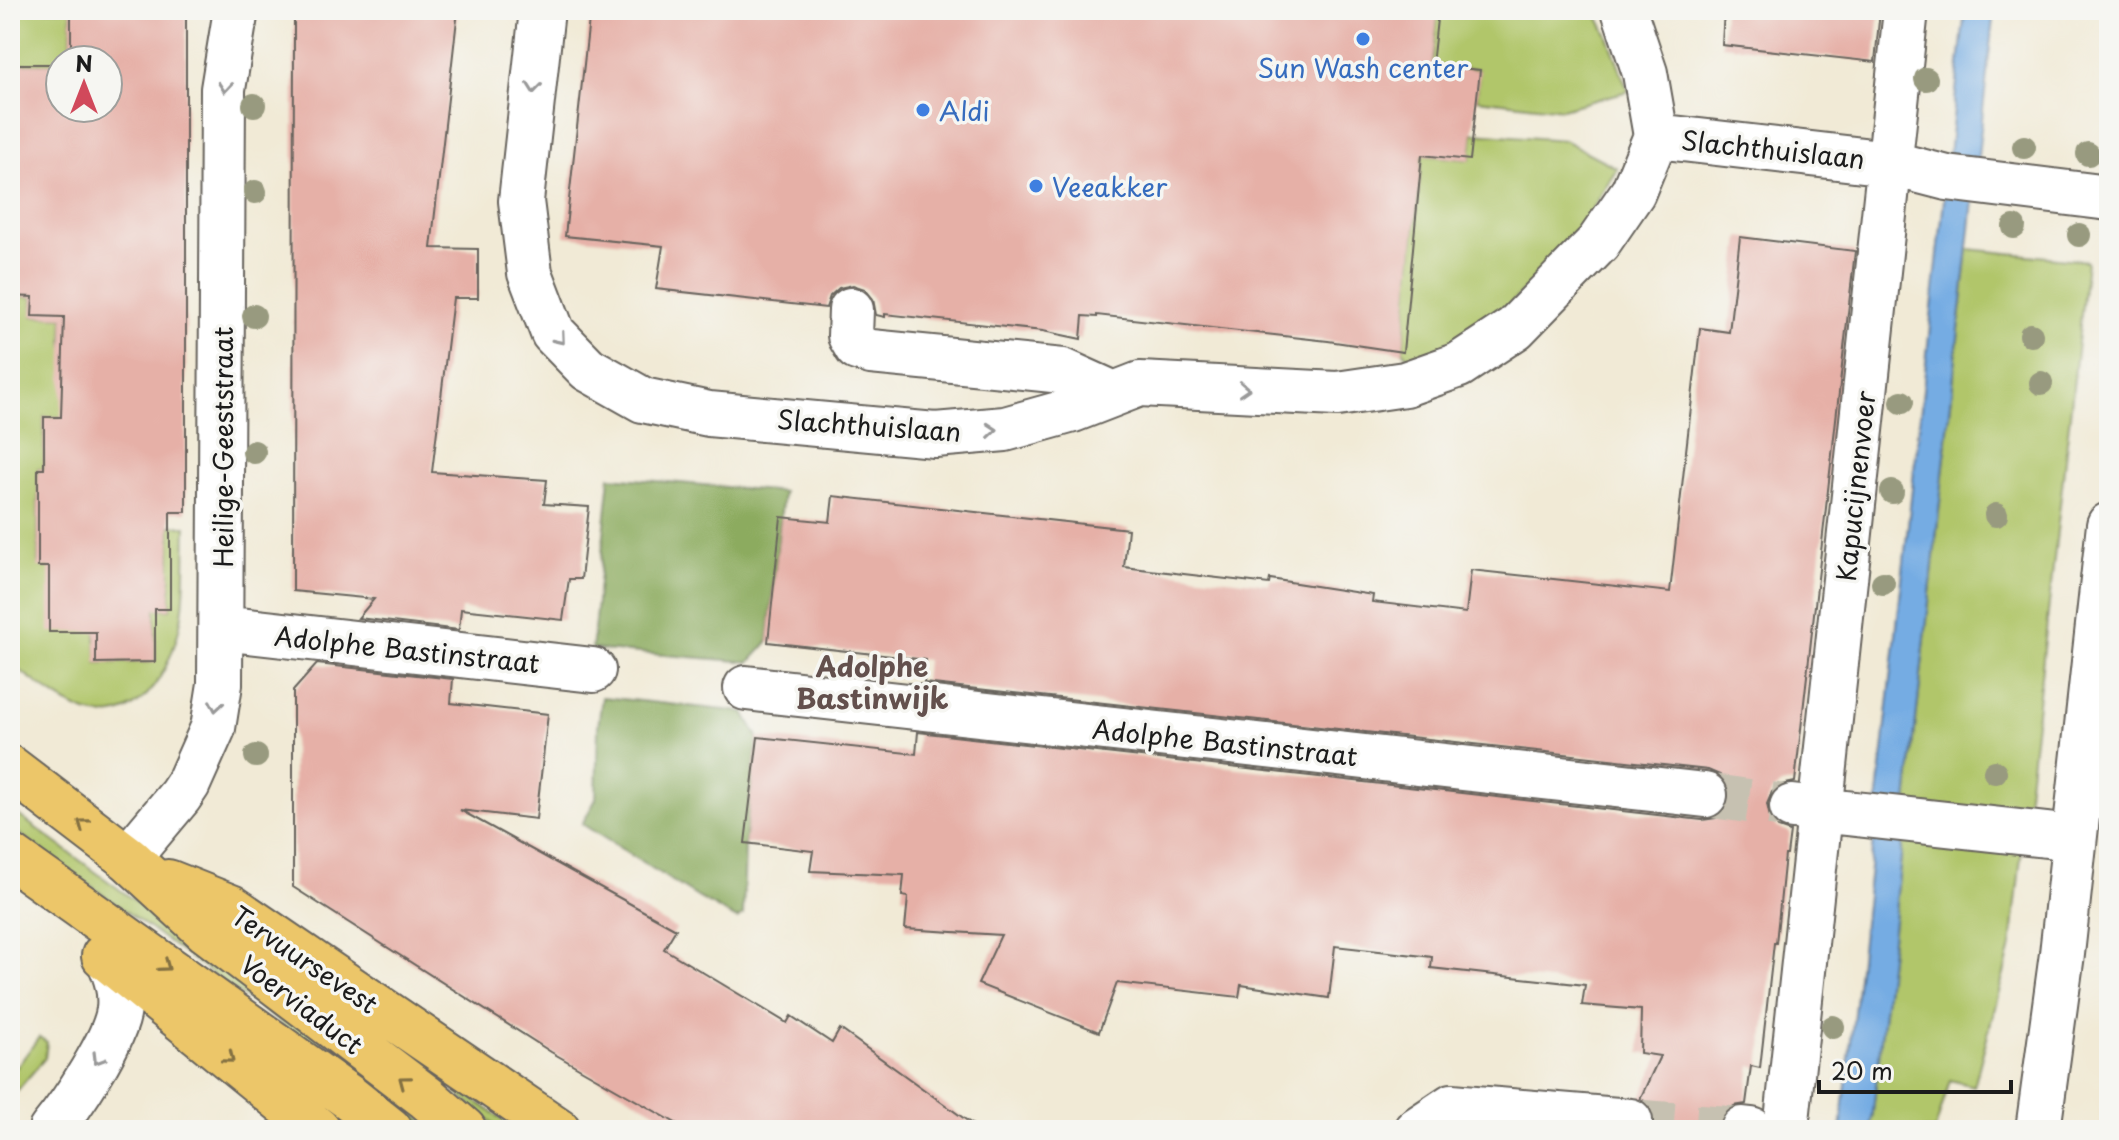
<svg xmlns="http://www.w3.org/2000/svg" width="2119" height="1140" font-family="'Playpen Sans',sans-serif">
<style>
.green{fill:#b1c66a;stroke:#667143;stroke-width:2}
.forest{fill:#8cab5e;stroke:#54643d;stroke-width:2}
.water{fill:#74ace3;stroke:#486480;stroke-width:2}
.building{fill:#e6b0a7}
.lines{fill:none;stroke-linecap:round;stroke-linejoin:round}
.minor-tunnel{stroke:#c6c1b1;stroke-width:44;stroke-dasharray:44 22;stroke-linecap:butt}
.minor-casing{stroke:#67645d;stroke-width:48}
.major-casing{stroke:#67645d;stroke-width:48}
.minor{stroke:#fff;stroke-width:44}
.major{stroke:#ecc669;stroke-width:44}
.tree{fill:#989a7f}
.oneway{stroke:#999}
.oneway2{stroke:#847142}
.shop-dot{fill:#3f7fe0;stroke:#f6f6f2;stroke-width:3}
.labels{text-anchor:middle;dominant-baseline:central;stroke-width:7;stroke-linejoin:round;paint-order:stroke}
.shop-label{font-size:26px;fill:#366cbe;stroke:#f6f6f2;text-anchor:start}
.street-label{font-size:26px;fill:#1c1c1c;stroke:#f6f6f2}
.neighbourhood-label{font-size:28px;font-weight:bold;fill:#63504d;stroke:#f6f6f2}
</style>
<rect width="100%" height="100%" fill="#f6f6f2"/>
<filter id="ink" filterUnits="userSpaceOnUse"><feTurbulence type="fractalNoise" baseFrequency=".0125" numOctaves="2"/><feDisplacementMap in="SourceGraphic" scale="16" xChannelSelector="R" yChannelSelector="G"/><feConvolveMatrix kernelMatrix="1 2 1 2 8 2 1 2 1" color-interpolation-filters="sRGB"/></filter>
<filter id="wash" filterUnits="userSpaceOnUse"><feTurbulence type="fractalNoise" baseFrequency=".006" numOctaves="4" result="noise"/><feDisplacementMap in="SourceGraphic" scale="32" xChannelSelector="R" yChannelSelector="G"/><feGaussianBlur stdDeviation="1.8" result="paint"/><feColorMatrix in="noise" values="0 0 0 0 0 0 0 0 0 0 0 0 0 0 0 0 0 1.4 0 .05"/><feComposite in="paint" operator="in"/></filter>
<g filter="url(#wash)">
<rect width="100%" height="100%" fill="#f1ead6"/>
<!-- green -->
<path class="green" d="M10 10H71V60H60V64H10Z
M1438 10H1595L1607 34 1628 91 1562 109 1477 99 1479 70 1432 65Z
M1473 133 1564 140 1617 168 1578 233 1492 323 1413 366 1403 350 1422 155 1470 160Z
M1968 249 2087 261 2011 947 1974 1086 1950 1080 1935 1130H1871Z
M10 296 33 297V316L64 317 63 340 71 417H44V469H38V566L49 567 96 632 97 663 155 662V609H170V526H186C185 553 186 580 183 607 178 651 151 723 94 714 69 710 32 679 10 663Z
M10 809 271 1001 435 1130H427L10 827Z
M39 1037 47 1042 45 1058 10 1099V1063L17 1067Z
M460 1089 516 1130H500L455 1092Z"/>
<!-- forest -->
<path class="forest" d="M610 477 783 492 768 642 750 662 592 649Z
M602 697 744 712 758 737 745 843 743 915 737 919 699 898 582 824 596 799 598 726Z"/>
<!-- water -->
<path class="water" d="M1965 10H1994L1871 1130H1841Z"/>
<g id="blocks">
<!-- building -->
<path class="building" d="M71 10H186V512H170V609H155V662L96 663V632H49V567H38V469H44V417H61L64 317 32 316 33 297 10 296V254L18 140H10V64H60V108H108V60H71Z
M294 10H458L431 248 478 249V298H453L432 472 547 480 544 504 589 507 581 579H569L563 620 461 609 459 630 358 618 374 599 293 591Z
M590 10H1438L1432 65 1480 70 1470 160 1422 155 1403 352 1328 341 1097 315V317L1083 316 1081 339 1043 331 885 314V317L876 315 873 299 865 289 853 285 839 288 830 296 826 308 656 289 663 246 565 236Z
M1724 10H1880L1875 62 1722 45Z
M1740 237 1855 251 1795 782 1781 785 1772 792 1767 804 1770 818 1778 828 1790 832 1787 855H1785L1776 943H1774L1760 1068 1751 1066 1746 1104 1734 1106 1723 1114 1718 1125 1719 1130H1653L1655 1122 1653 1111 1645 1101 1640 1099 1660 1056 1640 1053 1641 1010 1582 1005 1585 985 1431 968 1432 957 1335 946 1329 998 1241 985 1239 997 1117 983 1099 1032 978 984 1001 935 905 929 908 897 902 896 904 875 810 871 813 851 745 843 758 737 916 754 918 732 1702 820 1716 818 1726 809 1730 799 1728 786 1720 775 1708 770 924 683 926 660 768 642 781 517 830 522 833 496 1128 529 1124 567 1269 584 1270 579 1373 595 1372 602 1466 613 1471 570 1670 592 1700 328 1729 332Z
M317 664 453 679 451 703 548 714 536 819 460 810 676 929 664 949 787 1023 791 1016 832 1043 840 1029 980 1130H688L551 1052 293 887V691Z"/>
</g>
</g>
<g filter="url(#ink)">
<use href="#blocks" fill-opacity="0" stroke="#67645d" stroke-width="2"/>
<g class="lines">
<!-- minor-tunnel -->
<path class="minor-tunnel" d="M1705 795 1792 807
M1630 1121 1743 1129"/>
<defs>
<path id="minor" d="M542 10 521 201 530 273 553 333 588 369 643 400 709 414 935 435 1005 429 1073 410 1140 384 1337 394 1405 384 1459 365 1515 328 1598 243 1633 192 1656 136 1645 73 1624 10
M1656 136 1889 163 1947 178 2109 198
M851 310 850 336 857 348 871 352 1063 371 1114 394
M221 628 593 670
M746 688 1705 795
M1792 807 2074 838
M128 858 180 796 188 784 213 728 220 684 223 89 236 10
M1743 1129 1752 1130
M51 1130C71 1106 116 1039 119 1009 121 991 116 976 109 960
M1416 1130 1452 1106 1630 1121
M1786 1130 1906 10
M2038 1130 2062 954 2109 525"/>
<path id="major" d="M10 768 128 858 207 931 427 1098 464 1130
M10 856 350 1098 390 1130
M168 882 231 907 558 1130
M104 956 318 1130"/>
</defs>
<!-- minor casing -->
<use href="#minor" class="minor-casing"/>
<!-- major casing -->
<use href="#major" class="major-casing"/>
<!-- minor -->
<use href="#minor" class="minor"/>
<!-- major -->
<use href="#major" class="major"/>
</g>
<!-- trees -->
<g class="tree">
<circle cx="1926" cy="79" r="12"/>
<circle cx="254" cy="105" r="12"/>
<circle cx="2024" cy="147" r="12"/>
<circle cx="2088" cy="154" r="12"/>
<circle cx="255" cy="192" r="12"/>
<circle cx="2014" cy="227" r="12"/>
<circle cx="2079" cy="235" r="12"/>
<circle cx="254" cy="316" r="12"/>
<circle cx="2031" cy="335" r="12"/>
<circle cx="2041" cy="383" r="12"/>
<circle cx="1902" cy="402" r="12"/>
<circle cx="254" cy="452" r="12"/>
<circle cx="1892" cy="492" r="12"/>
<circle cx="1996" cy="515" r="12"/>
<circle cx="1883" cy="583" r="12"/>
<circle cx="256" cy="756" r="12"/>
<circle cx="1995" cy="772" r="12"/>
<circle cx="1833" cy="1027" r="12"/>
</g>
<!-- one-way arrows -->
<defs><path id="oneway-chevron" d="M-2-3.5L2.5 0L-2 3.5" fill="none" stroke-width="1.6" stroke-linecap="round" stroke-linejoin="round" transform="scale(2)"/></defs>
<g class="oneway">
<use href="#oneway-chevron" transform="translate(225 87) rotate(95)"/>
<use href="#oneway-chevron" transform="translate(534 88) rotate(96)"/>
<use href="#oneway-chevron" transform="translate(560 339) rotate(50)"/>
<use href="#oneway-chevron" transform="translate(1244 389) rotate(3)"/>
<use href="#oneway-chevron" transform="translate(992 430) rotate(-5)"/>
<use href="#oneway-chevron" transform="translate(216 706) rotate(99)"/>
<use href="#oneway-chevron" transform="translate(98 1059) rotate(121)"/>
</g>
<g class="oneway2">
<use href="#oneway-chevron" transform="translate(83 824) rotate(-143)"/>
<use href="#oneway-chevron" transform="translate(165 966) rotate(36)"/>
<use href="#oneway-chevron" transform="translate(229 1058) rotate(39)"/>
<use href="#oneway-chevron" transform="translate(404 1081) rotate(-143)"/>
</g>
</g>
<!-- markers -->
<g class="shop-dot">
<circle cx="1363" cy="39" r="8"/>
<circle cx="923" cy="110" r="8"/>
<circle cx="1036" cy="186" r="8"/>
</g>
<g class="labels">
<!-- shop labels -->
<g class="shop-label">
<text x="1363" y="67" text-anchor="middle">Sun Wash center</text>
<text x="939" y="110">Aldi</text>
<text x="1052" y="186">Veeakker</text>
</g>
<!-- street labels -->
<g class="street-label">
<text transform="translate(1773 149) rotate(6)">Slachthuislaan</text>
<text transform="translate(869 425) rotate(4)">Slachthuislaan</text>
<text transform="translate(222 447) rotate(-90)">Heilige-Geeststraat</text>
<text transform="translate(1855 486) rotate(-84)">Kapucijnenvoer</text>
<text transform="translate(407 649) rotate(6)">Adolphe Bastinstraat</text>
<text transform="translate(1225 742) rotate(6)">Adolphe Bastinstraat</text>
<text transform="translate(305 959) rotate(34)">Tervuursevest</text>
<text transform="translate(302 1004) rotate(37)">Voerviaduct</text>
</g>
<!-- neighbourhood labels -->
<g class="neighbourhood-label">
<text x="872" y="665">Adolphe<tspan x="872" dy="32">Bastinwijk</tspan></text>
</g>
</g>
<!-- margin -->
<rect width="2119" height="1140" fill="none" stroke="#f6f6f2" stroke-width="40"/>
<!-- north arrow -->
<g transform="translate(84 84)"><circle r="38" fill="#f6f6f2" stroke="#9f9f9c" stroke-width="2"/>
<path d="M0-6L14 30L0 20L-14 30Z" fill="#d1495b"/>
<text y="-12" font-size="22" font-weight="bold" text-anchor="middle" fill="#1c1c1c">N</text>
</g>
<!-- scale -->
<path d="M1819 1080v12h192v-12" fill="none" stroke="#1c1c1c" stroke-width="4"/>
<text x="1831" y="1080" font-size="24" fill="#1c1c1c" stroke="#f6f6f2" stroke-width="6" paint-order="stroke">20 m</text>
</svg>
